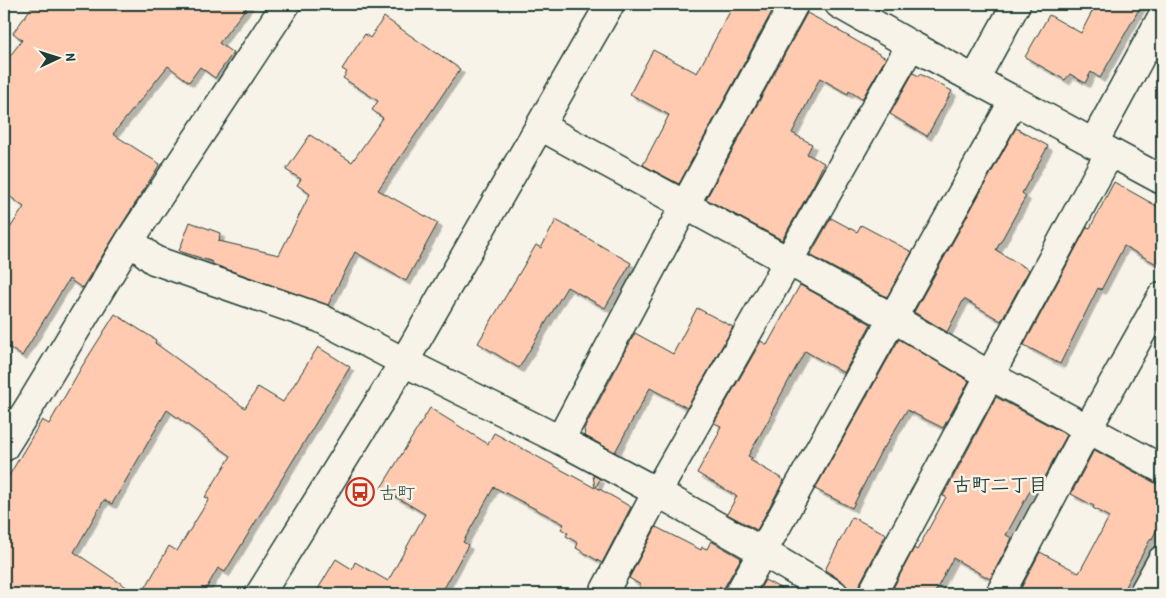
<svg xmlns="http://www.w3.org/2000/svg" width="1166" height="598" font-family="'Patrick Hand','Klee One',sans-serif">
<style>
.building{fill:#ffcab0;stroke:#1f3d34;filter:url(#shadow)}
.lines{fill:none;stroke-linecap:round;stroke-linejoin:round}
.minor-casing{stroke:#1f3d34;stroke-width:31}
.tertiary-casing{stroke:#1f3d34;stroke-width:31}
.minor{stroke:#f7f3e8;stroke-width:28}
.tertiary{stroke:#f7f3e8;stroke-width:28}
.labels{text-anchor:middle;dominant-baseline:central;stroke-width:5;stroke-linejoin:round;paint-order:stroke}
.poi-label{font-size:18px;fill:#1f3d34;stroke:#f7f3e8;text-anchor:start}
.neighbourhood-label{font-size:19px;font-weight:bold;fill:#1f3d34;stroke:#f7f3e8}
</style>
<defs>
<filter id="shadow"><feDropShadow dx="4.5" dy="4.5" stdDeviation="0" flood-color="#0004"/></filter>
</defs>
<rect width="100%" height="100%" fill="#f7f3e8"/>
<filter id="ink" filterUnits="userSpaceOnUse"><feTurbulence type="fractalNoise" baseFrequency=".02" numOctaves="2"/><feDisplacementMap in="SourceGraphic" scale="10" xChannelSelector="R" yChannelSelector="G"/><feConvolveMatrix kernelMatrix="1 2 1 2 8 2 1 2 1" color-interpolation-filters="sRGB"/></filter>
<g filter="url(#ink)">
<!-- building -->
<path class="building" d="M34 4H249L219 43 233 53 215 78 200 67 189 82 168 66 113 134 160 164 82 288 69 279 22 356 4 344V237L24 207 8 195 10 192 4 188V64L22 40 13 33Z
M734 4H776L679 184 643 165 669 115 630 94 653 50 697 73Z
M1096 4H1142L1100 78 1091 72 1085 83 1070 74 1065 80 1025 57 1049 15 1081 33Z
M807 13 839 30V31L886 58 862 99 849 91 848 94 820 78 792 133 812 144 807 154 824 163 814 184 782 240 706 199Z
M384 17 437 54V53L460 69 378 190 438 223 406 281 355 252 328 305 212 264 213 262 179 251 190 222 220 233 219 242V241L279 255 310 194 297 185 301 179 286 170 310 135 352 162 383 118 372 110 378 101 343 78 347 72 342 69 365 34 370 38Z
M913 73 919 76 920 74 952 91 927 136 890 114Z
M1016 128 1048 146 1022 193 1026 196 996 250 1029 270 1001 321 964 299 947 332 914 312Z
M1114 182 1162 209V267L1124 246 1101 290 1098 288 1060 364 1024 345 1087 227 1090 228Z
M831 218 857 232 861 225 912 252 887 297 810 255Z
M556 220 631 263 605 308 567 287 519 368 478 343 536 245 541 248Z
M800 285 871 324 844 373 805 351 771 413 772 414 748 456 752 458 750 460 784 480 757 530 727 514 737 496 697 473 719 433 718 432 721 426 714 423 761 341 767 345Z
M697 308 733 327 687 408 650 388 615 452 585 436 584 429 635 333 673 354Z
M115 314 156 340 155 343 245 408 258 387 283 402 318 347 350 367 225 572 218 568 203 594H142L169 546 177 551 209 499 205 497 231 456 167 410 112 504 104 500 74 552 137 594H4V484L42 420 49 424 81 368Z
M899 339 969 381 943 428 907 410 884 448 883 447 852 508 815 489Z
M996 397 1067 435 1043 479 1038 476 1006 535 1012 538 990 579 953 558 934 594H890L914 548 917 550 946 497 943 496Z
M430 408 488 444 494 433 595 488 593 475 600 479 596 487 631 507 602 563 576 548 578 543 566 536 568 533 561 529 564 524 494 487 463 542 468 545 441 594H315L336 559 352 569 355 562 388 581 425 514 381 488Z
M1094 450 1155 483 1162 485V519L1152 539 1151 538 1121 594H1018L1040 552 1079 573 1109 517 1093 508 1094 506 1071 494Z
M852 517 886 534 858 587 856 594H850L848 587 842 581 825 570Z
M656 527 701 550 702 547 707 549 711 541 741 558 725 586 723 594H636L641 585 629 578Z
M765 580 791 594H757Z"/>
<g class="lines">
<defs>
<path id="minor" d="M839 4 911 45 1162 180
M975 79 1016 4
M540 126 685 205 893 318 989 375 1162 469
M1093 144 1162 17
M130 240 154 260 320 318 404 362 560 440 657 492 763 552 834 594
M560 440 685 205 794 4
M4 447 31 404 130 240 286 4
M603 594 657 492 911 45
M739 594 1014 100
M872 594 1110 152
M1000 594 1088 428 1162 296
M1143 594 1162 560"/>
<path id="tertiary" d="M260 594 404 362 610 4"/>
</defs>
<!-- minor casing -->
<use href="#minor" class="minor-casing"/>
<!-- tertiary casing -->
<use href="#tertiary" class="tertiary-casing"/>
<!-- minor -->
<use href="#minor" class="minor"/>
<!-- tertiary -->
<use href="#tertiary" class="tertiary"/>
</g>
</g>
<!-- icons -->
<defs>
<symbol id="bus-ring" viewBox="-11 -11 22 22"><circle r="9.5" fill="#f7f3e8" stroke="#c8321e" stroke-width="1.5"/><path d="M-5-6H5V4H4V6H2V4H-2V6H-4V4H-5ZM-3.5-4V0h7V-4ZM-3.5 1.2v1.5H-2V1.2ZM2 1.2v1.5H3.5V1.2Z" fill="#c8321e"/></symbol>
</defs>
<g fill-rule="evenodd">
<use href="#bus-ring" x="344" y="476" width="32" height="32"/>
</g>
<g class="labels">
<!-- poi labels -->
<g class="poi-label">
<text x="379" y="492">古町</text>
</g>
<!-- neighbourhood labels -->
<g class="neighbourhood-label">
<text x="1000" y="484">古町二丁目</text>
</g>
</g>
<!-- margin -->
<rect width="1166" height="598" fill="none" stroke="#f7f3e8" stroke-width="20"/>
<rect x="10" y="10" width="1146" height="578" fill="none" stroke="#1f3d34" stroke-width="2" filter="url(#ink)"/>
<!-- north arrow -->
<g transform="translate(58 58) rotate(86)" stroke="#f7f3e8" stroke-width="4" paint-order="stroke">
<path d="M0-4L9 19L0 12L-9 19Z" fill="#1f3d34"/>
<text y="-8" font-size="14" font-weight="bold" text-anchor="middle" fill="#1f3d34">N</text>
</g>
</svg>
